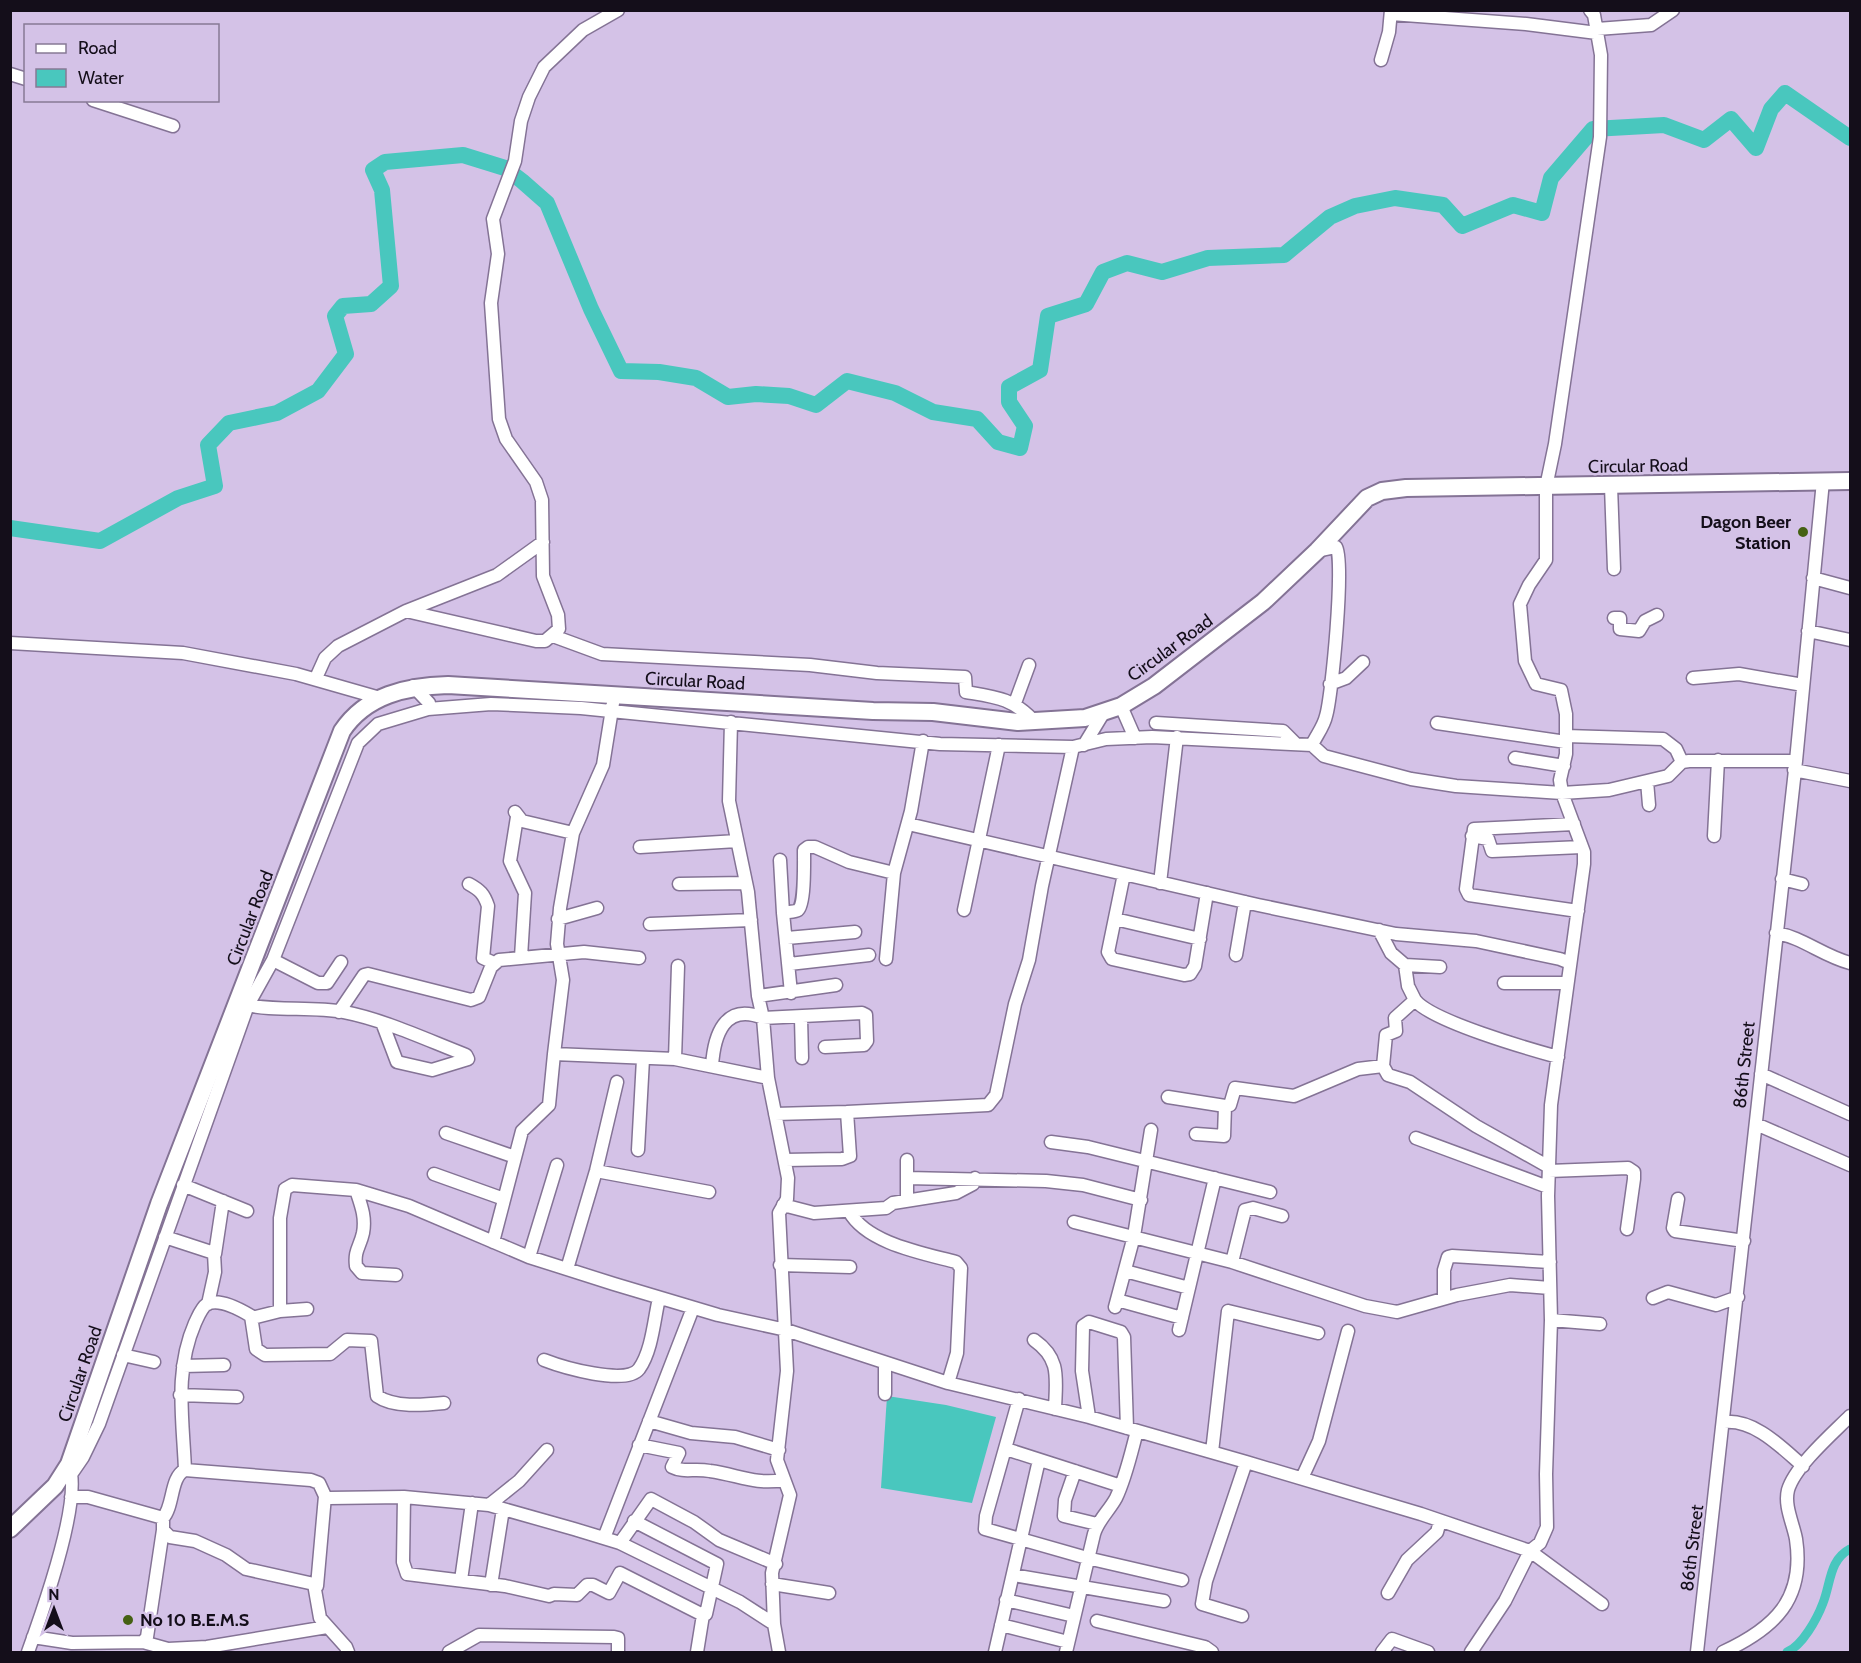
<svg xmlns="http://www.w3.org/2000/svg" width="1861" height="1663" font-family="Cabin,sans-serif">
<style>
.water{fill:#49c7be}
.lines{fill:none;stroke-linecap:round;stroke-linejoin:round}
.canal{stroke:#49c7be;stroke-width:9}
.river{stroke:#49c7be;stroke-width:16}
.minor-casing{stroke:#847395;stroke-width:15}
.major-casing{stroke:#847395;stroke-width:20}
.minor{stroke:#fff;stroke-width:12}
.major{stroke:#fff;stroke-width:16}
.poi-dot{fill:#456113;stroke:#d4c2e7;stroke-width:2}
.labels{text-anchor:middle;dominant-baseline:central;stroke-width:5;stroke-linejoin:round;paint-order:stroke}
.street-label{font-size:18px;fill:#140e1a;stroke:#d4c2e7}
.poi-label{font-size:18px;font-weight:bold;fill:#140e1a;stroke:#d4c2e7;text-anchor:end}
</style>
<rect width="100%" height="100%" fill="#d4c2e7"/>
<!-- water -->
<path class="water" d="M887 1396 946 1405 996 1417 972 1503 881 1488Z"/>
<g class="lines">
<!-- canal -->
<path class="canal" d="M1787 1652C1802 1646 1817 1619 1823 1603 1831 1583 1829 1560 1850 1549"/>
<!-- river -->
<path class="river" d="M10 528 100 541 178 498 215 486 208 445 229 423 277 413 318 391 346 354 335 316 343 306 371 304 391 286 382 190 373 170 385 162 463 155 505 168 522 181 547 203 591 309 621 371 659 372 696 378 728 397 756 394 789 396 816 405 847 381 895 393 933 412 977 419 998 442 1020 448 1025 426 1009 402V387L1040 370 1048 316 1086 304 1103 272 1127 263 1162 272 1208 258 1284 255 1330 217 1355 206 1395 198 1443 205 1462 226 1513 205 1542 213 1551 178 1593 129 1664 125 1704 140 1731 119 1756 148 1771 109 1785 93 1850 138"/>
<defs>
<path id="minor" d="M1391 14 1526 24 1597 33
M1597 29 1651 25 1673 10
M1381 60 1389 32 1391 10
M10 74 26 79
M93 100 173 126
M1611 486 1614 569
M1813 578 1850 588
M406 611 536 641H545L559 629 558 615 543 576 542 500 536 482 506 439 499 419 491 303 498 254 493 219 515 161 521 121 529 97 544 67 583 30 618 10
M1614 618H1620V629L1639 631 1645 621 1657 615
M1808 631 1850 640
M553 636 602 654 810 665 877 673 965 677 966 692C996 697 1012 698 1034 721
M10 643 183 653 296 674 380 698
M316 678 325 658 338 646 406 611 497 575 543 542
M1693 678 1739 674 1803 685
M1330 684 1346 678 1363 662
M1015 703 1029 665
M1121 706 1135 738
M428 709 491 704 581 708 940 744 1073 747 1106 739 1152 737 1312 745C1316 736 1324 726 1326 716 1332 697 1345 558 1336 547L1317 551
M731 722 729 801 748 892 758 996
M1156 723 1283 731 1295 743
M1437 723 1566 742
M1566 736 1663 739 1676 749 1682 762
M1084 745 1104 712
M1312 745 1324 756 1411 779 1456 786 1562 793 1609 790 1668 776 1682 762 1689 761H1796
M1515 758 1564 766
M1794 770 1850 781
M1647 781 1649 805
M515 812 522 821 573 833
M517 817 510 861 525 893 521 957
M908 824 1258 905 1396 934 1476 941 1560 959 1570 963
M1574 824 1474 829 1466 889 1469 895 1578 911
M1472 836 1488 839 1492 851 1582 847
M1714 836 1718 760
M640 847 737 841
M780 860 783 913
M1124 874 1108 952 1112 959 1184 975 1190 974 1195 966 1207 893
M1782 879 1802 884
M1160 883 1177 737
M469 884C480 890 484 894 488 906L483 958 494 963
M679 884 746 883
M964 910 999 745
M558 919 597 908
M1115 919 1200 939
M650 924 751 920
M1379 930 1391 953 1405 965 1408 986 1415 1000 1395 1018 1396 1031 1386 1035 1383 1066 1388 1075 1410 1082 1476 1126 1549 1167
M1776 933C1802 937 1823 956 1850 963
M787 938 855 932
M1236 955 1245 902
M886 959 894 873 911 811 923 741
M273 960 318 983H327L341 962
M789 964 869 955
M1405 965 1440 967
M1504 983H1567
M791 993 783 913C786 912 795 912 798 910 805 905 804 860 804 850L808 847H815L849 862 894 873
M1415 1000C1431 1021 1529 1049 1558 1057
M242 1004C275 1012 310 1006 344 1012 385 1020 427 1040 466 1055L468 1059 432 1070 397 1062 383 1025
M339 1012 364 975 368 974 471 1000 479 997 491 967 499 960 584 952 639 958
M801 1018 802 1058
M554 1054 563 980 557 944 560 908 573 833 603 765 613 703
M675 1059 678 966
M712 1066C714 1036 724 1002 763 1018L862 1013 866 1015 867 1041 864 1045 825 1047
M1761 1074 1850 1114
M1168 1097 1225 1106
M847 1112 988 1105 996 1095 1015 1004 1029 960 1042 886 1073 747
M775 1114 847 1112 850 1156 842 1159 785 1160
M1756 1124 1850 1165
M446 1133 515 1157
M1196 1134 1224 1136 1225 1106 1230 1105 1235 1088 1294 1096 1358 1069 1383 1066
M1416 1138 1548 1187
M1051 1142 1088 1147 1270 1192
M638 1150 643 1059
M907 1160V1201
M596 1171 709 1192
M1549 1171 1628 1168 1634 1172V1179L1627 1229
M434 1174 504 1199
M907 1178 1046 1181 1083 1185 1141 1200
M183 1185 247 1211
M356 1190C361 1205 366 1217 363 1233 360 1247 354 1250 356 1266L362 1273 396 1275
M1678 1199 1673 1228 1675 1231 1744 1241
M783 1205 814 1213 886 1208 893 1203 956 1193 973 1184 975 1178
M849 1211C866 1243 922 1253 956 1262L961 1268 957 1353 948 1383
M1074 1222 1232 1262 1365 1306 1397 1312 1457 1295 1510 1285 1550 1288
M165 1237 214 1253 215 1272 208 1304
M493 1242 522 1131 549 1105 554 1054 675 1059 768 1078
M215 1254 223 1201
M529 1257 557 1165
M1232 1262 1245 1210 1253 1208 1282 1216
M780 1265 850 1267
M567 1269 596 1171 617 1082
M1125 1271 1189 1288
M1444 1298V1270L1448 1257 1452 1256 1550 1262
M1653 1298 1668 1292 1716 1305 1738 1297
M1117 1300 1182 1318
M1115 1307 1134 1236 1151 1130
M280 1311V1218L285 1189 292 1185 356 1190 409 1206 529 1257 614 1284 718 1315 786 1330 948 1383 1089 1417 1246 1462 1421 1514 1530 1551 1540 1543 1547 1527 1546 1474 1551 1320 1548 1196 1551 1105 1584 864V852L1562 793 1560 780 1566 754V714L1561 690 1536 684 1525 661 1520 604 1529 585 1546 560V487L1555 444 1600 137 1601 55 1594 15 1590 10
M252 1318 280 1311 307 1309
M1551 1320 1600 1324
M1179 1330 1215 1178
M1034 1340C1061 1359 1056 1378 1055 1409
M123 1355 154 1362
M544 1360C562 1367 626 1386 639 1369 652 1351 654 1320 659 1298
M885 1364V1394
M183 1366 224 1365
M180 1395 237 1397
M1019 1399 986 1516 985 1529 1087 1558 1182 1580
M1089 1417 1082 1371 1083 1326 1089 1322 1121 1332 1124 1337 1127 1428
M649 1421 691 1433 735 1437 779 1450
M1724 1422C1755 1419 1782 1448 1803 1466
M639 1445 679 1453 672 1467C684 1473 694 1468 710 1471 739 1475 754 1485 784 1480
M1006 1449 1121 1486
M1212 1452 1228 1311 1318 1333
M185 1470C183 1419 174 1371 195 1323 198 1317 201 1308 207 1304 219 1298 241 1310 251 1316L256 1349 265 1355 330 1354 347 1340 371 1341 377 1396C394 1408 424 1405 444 1403
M1075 1471 1065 1500 1064 1516 1097 1524
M72 1473 83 1457 99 1424 248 1005 273 960 358 743 378 724 428 709 429 703 413 686
M1302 1478 1319 1441 1348 1331
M71 1497H88L163 1518C174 1506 170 1477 185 1470L311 1480 319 1483 325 1496 329 1498 404 1497 489 1505 574 1529 620 1543 740 1602 774 1624
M404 1497 403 1562 407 1574 505 1586 549 1596 554 1594 577 1595 587 1585H593L609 1593 620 1573 701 1614H706L717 1564 634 1521
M489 1505 519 1481 547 1450
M163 1518V1530L170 1537 195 1541 226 1555 246 1569 314 1584 320 1618 346 1647 348 1652
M604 1538 693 1308
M620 1543 651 1499 694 1522 719 1540 776 1564
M1013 1575 1164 1601
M461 1580 472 1503
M772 1584 829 1593
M491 1585 503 1509
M317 1586 325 1496
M1388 1593 1407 1560 1437 1532 1440 1521
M1006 1600 1074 1616
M1242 1616 1202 1604 1206 1581 1246 1462
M1097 1621 1205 1647 1212 1652
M1001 1625 1068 1642
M33 1637 72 1643 143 1642 147 1637 163 1530
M143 1642 168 1649 207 1647 327 1627
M28 1652C41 1616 83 1499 69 1466
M449 1652 479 1635 614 1637 618 1638V1652
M697 1652 703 1615
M779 1652 774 1624 772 1573 790 1495 777 1460 787 1371 779 1213 787 1199 788 1178 768 1078 763 1018 758 996 836 985
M995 1652 1039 1460
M1066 1652 1094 1534C1098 1520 1109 1511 1116 1498 1126 1477 1131 1453 1137 1431
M1382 1652 1392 1639 1428 1652
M1471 1652 1505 1601 1530 1551 1602 1604
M1697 1652 1796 761 1823 481
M1723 1652C1775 1628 1805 1599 1796 1539 1793 1523 1784 1506 1788 1490 1795 1466 1833 1433 1850 1416"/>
<path id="major" d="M10 1529 55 1486 69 1464 159 1204 342 731C366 695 407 686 448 685L873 711 933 712 1018 722 1085 718 1121 706 1154 686 1263 602 1317 551 1367 498 1382 491 1406 488 1850 481"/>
</defs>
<!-- minor casing -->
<use href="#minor" class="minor-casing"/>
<!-- major casing -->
<use href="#major" class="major-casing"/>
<!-- minor -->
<use href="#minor" class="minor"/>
<!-- major -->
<use href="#major" class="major"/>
</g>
<!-- markers -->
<g class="poi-dot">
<circle cx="1803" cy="532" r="6"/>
<circle cx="128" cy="1620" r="6"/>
</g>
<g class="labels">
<!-- street labels -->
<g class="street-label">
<text transform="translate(1638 466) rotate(-1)">Circular Road</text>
<text transform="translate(1170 648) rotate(-36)">Circular Road</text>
<text transform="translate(695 681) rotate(3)">Circular Road</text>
<text transform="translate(250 918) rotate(-69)">Circular Road</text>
<text transform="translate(1744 1065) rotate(-84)">86th Street</text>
<text transform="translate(80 1374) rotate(-71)">Circular Road</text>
<text transform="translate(1692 1548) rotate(-83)">86th Street</text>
</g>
<!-- poi labels -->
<g class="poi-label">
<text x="1791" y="522">Dagon Beer<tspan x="1791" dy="21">Station</tspan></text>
<text x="140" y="1620" text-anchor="start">No 10 B.E.M.S</text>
</g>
</g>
<!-- border -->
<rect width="1861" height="1663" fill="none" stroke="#140e1a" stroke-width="24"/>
<!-- legend -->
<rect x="24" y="24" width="195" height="78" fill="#d4c2e7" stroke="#877a95" stroke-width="1.5"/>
<rect x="36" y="44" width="30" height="9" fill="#ffffff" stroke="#877a95" stroke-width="1.5"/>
<text x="78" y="54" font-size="18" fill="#140e1a">Road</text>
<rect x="36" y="69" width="30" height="18" fill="#49c7be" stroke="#877a95" stroke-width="1.5"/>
<text x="78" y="84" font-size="18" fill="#140e1a">Water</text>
<!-- north arrow -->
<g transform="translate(54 1609)" stroke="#d4c2e7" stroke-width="4.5" paint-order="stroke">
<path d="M0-4.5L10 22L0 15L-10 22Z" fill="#140e1a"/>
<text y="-9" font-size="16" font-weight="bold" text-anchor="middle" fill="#140e1a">N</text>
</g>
</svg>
